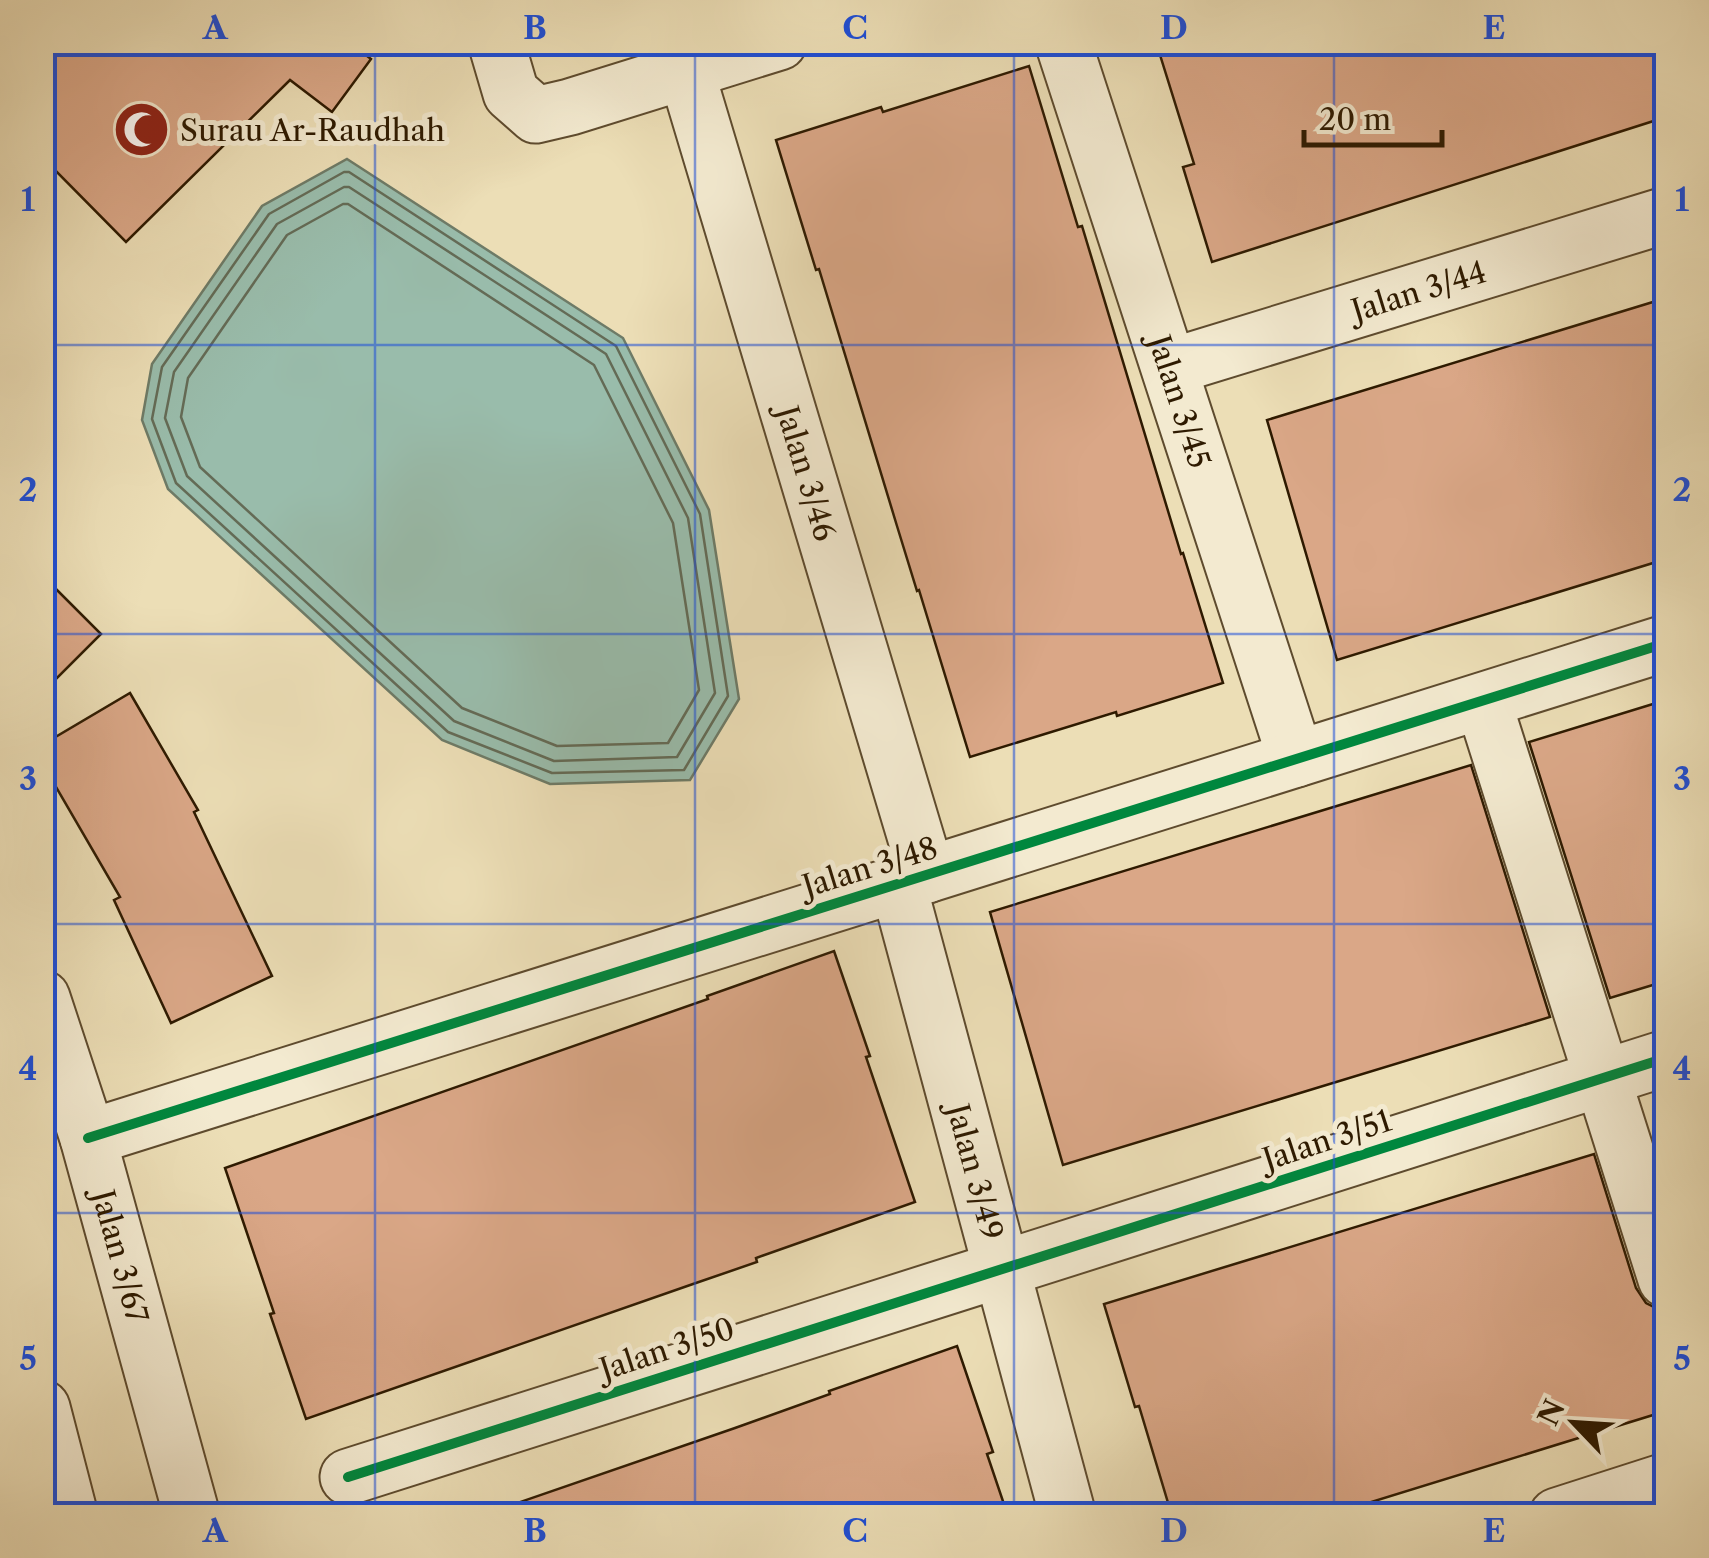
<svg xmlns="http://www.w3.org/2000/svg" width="1709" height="1558" font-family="'Libre Caslon Text',serif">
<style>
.water{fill:#99bcab;stroke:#6e7b67;stroke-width:2.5}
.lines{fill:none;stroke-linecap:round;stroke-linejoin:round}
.shore{stroke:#646b56;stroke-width:2.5}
.building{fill:#daa787;stroke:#2e1a00;stroke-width:2.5}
.minor-casing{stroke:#5e4b2e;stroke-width:59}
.minor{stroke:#f3ead0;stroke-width:55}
.cycleway-casing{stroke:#f3ead0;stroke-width:16}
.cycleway{stroke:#00873e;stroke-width:10}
.grid{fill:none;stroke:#1d4ed8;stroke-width:2.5;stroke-opacity:0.55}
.labels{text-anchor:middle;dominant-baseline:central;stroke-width:10;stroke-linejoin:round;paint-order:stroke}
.poi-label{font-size:30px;fill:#2e1a00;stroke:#f3ead0;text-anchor:start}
.street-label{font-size:30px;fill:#2e1a00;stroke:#f3ead0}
.neatline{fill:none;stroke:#1d4ed8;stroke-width:4}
.grid-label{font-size:32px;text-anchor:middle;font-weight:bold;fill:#1d4ed8}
</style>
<rect width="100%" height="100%" fill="#ecdeb6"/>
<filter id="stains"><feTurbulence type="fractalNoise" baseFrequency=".002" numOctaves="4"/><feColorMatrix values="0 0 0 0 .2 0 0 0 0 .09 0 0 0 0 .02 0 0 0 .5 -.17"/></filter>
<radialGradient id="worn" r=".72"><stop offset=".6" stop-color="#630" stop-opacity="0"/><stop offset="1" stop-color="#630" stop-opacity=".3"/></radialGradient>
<!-- water -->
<path class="water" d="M347 159 623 338 709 510 739 699 690 780 550 784 442 740 168 489 142 420 152 364 262 206Z"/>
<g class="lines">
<!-- shore -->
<path class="shore" d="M344 172H349L616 346 700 514 728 696 684 770 552 773 448 732 176 483 152 419 162 367 269 214Z
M344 187H349L606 354 688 518 715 693 677 757 554 761 454 721 187 476 165 418 174 372 277 224Z
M343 204H348L594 365 673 523 699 690 668 743 557 746 462 708 200 467 181 417 188 378 287 235Z"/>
</g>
<!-- building -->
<path class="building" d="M68 42H349L371 59 332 112 290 80 126 242 42 157V68Z
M1156 42H1666V117L1212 262 1183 167 1194 164Z
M1029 66 1078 227 1082 226 1181 554 1183 553 1223 683 1117 716 1116 712 970 757 919 590 917 591 897 526 819 269 816 270 776 140 881 107 883 112Z
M1666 298V559L1337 660 1267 420Z
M42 575 101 634 42 693Z
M130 693 198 810 194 812 272 976 171 1023 114 900 120 897 42 763V745Z
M1666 700V981L1610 998 1529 742Z
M1471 765 1550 1017 1063 1165 990 912Z
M834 951 870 1056 866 1057 915 1202 756 1258 757 1262 693 1284 306 1419 270 1314 274 1313 225 1168 708 999 707 996Z
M1594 1154 1636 1288 1646 1303 1658 1309H1666V1411L1326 1516H1172L1139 1406 1135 1407 1104 1304Z
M957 1346 993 1452 987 1454 1008 1516H498L497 1510 735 1428 830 1394 829 1391Z"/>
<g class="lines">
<defs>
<g id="minor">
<path d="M496 42 511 93 536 115 570 107 779 42"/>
<path id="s1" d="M1063 42 1296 759"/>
<path id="s2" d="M686 71 927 875"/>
<path id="s3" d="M1170 367 1666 215"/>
<path d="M1483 701 1666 1279"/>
<path id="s4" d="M898 884 1068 1516"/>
<path id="s5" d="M42 998 88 1138 192 1516"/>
<path d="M88 1138 1666 643"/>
<path d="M42 1408 70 1516"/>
<path d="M348 1477 1666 1058"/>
<path d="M1557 1516 1666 1481"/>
</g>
</defs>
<!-- minor casing -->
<use href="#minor" class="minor-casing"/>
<!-- minor -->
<use href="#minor" class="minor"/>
<defs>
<path id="cycleway" d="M88 1138 1666 643
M348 1477 1666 1058"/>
</defs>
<!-- cycleway casing -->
<use href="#cycleway" class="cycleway-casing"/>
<!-- cycleway -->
<use href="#cycleway" class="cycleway"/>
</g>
<!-- grid -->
<path class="grid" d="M375 42V1516M695 42V1516M1014 42V1516M1334 42V1516M42 345H1666M42 634H1666M42 924H1666M42 1213H1666"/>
<!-- icons -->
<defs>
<symbol id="mosque-disc" viewBox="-11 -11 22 22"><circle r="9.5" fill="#8f2418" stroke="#f3ead0"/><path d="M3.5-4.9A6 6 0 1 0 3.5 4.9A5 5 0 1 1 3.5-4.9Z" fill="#fff"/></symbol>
</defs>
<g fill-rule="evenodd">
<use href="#mosque-disc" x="110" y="98" width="63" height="63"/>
</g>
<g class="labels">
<!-- poi labels -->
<g class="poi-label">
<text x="180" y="130">Surau Ar-Raudhah</text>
</g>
<!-- street labels -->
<g class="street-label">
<text stroke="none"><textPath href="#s3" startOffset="260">Jalan 3/44</textPath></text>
<text stroke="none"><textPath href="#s1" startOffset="378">Jalan 3/45</textPath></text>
<text stroke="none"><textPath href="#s2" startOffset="420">Jalan 3/46</textPath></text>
<text transform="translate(870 867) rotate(-17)">Jalan 3/48</text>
<text transform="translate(1327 1140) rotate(-18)">Jalan 3/51</text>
<text stroke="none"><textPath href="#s4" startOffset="298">Jalan 3/49</textPath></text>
<text stroke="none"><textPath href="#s5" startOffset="270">Jalan 3/67</textPath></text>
<text transform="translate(667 1349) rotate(-18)">Jalan 3/50</text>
</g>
</g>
<!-- margin -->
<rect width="1709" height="1558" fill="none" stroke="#ecdeb6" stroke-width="110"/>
<!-- north arrow -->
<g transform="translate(1574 1423) rotate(295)" stroke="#f3ead0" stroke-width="8" paint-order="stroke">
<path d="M0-8L18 38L0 25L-18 38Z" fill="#2e1a00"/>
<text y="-15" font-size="28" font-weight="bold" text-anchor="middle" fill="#2e1a00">N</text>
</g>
<!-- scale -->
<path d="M1304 130v15h138v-15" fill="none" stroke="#2e1a00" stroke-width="5"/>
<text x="1319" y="130" font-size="30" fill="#2e1a00" stroke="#f3ead0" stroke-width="8" paint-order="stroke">20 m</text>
<rect x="55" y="55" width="1599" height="1448" class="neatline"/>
<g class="grid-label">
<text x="215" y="39">A</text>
<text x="535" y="39">B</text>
<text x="855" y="39">C</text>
<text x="1174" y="39">D</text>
<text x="1494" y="39">E</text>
<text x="28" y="211">1</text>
<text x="1682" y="211">1</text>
<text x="28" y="501">2</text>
<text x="1682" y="501">2</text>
<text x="28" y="790">3</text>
<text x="1682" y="790">3</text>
<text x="28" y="1080">4</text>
<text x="1682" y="1080">4</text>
<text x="28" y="1370">5</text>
<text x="1682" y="1370">5</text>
<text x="215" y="1542">A</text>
<text x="535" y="1542">B</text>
<text x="855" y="1542">C</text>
<text x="1174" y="1542">D</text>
<text x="1494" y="1542">E</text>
</g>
<rect width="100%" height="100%" filter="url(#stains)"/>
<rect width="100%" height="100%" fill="url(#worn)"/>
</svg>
